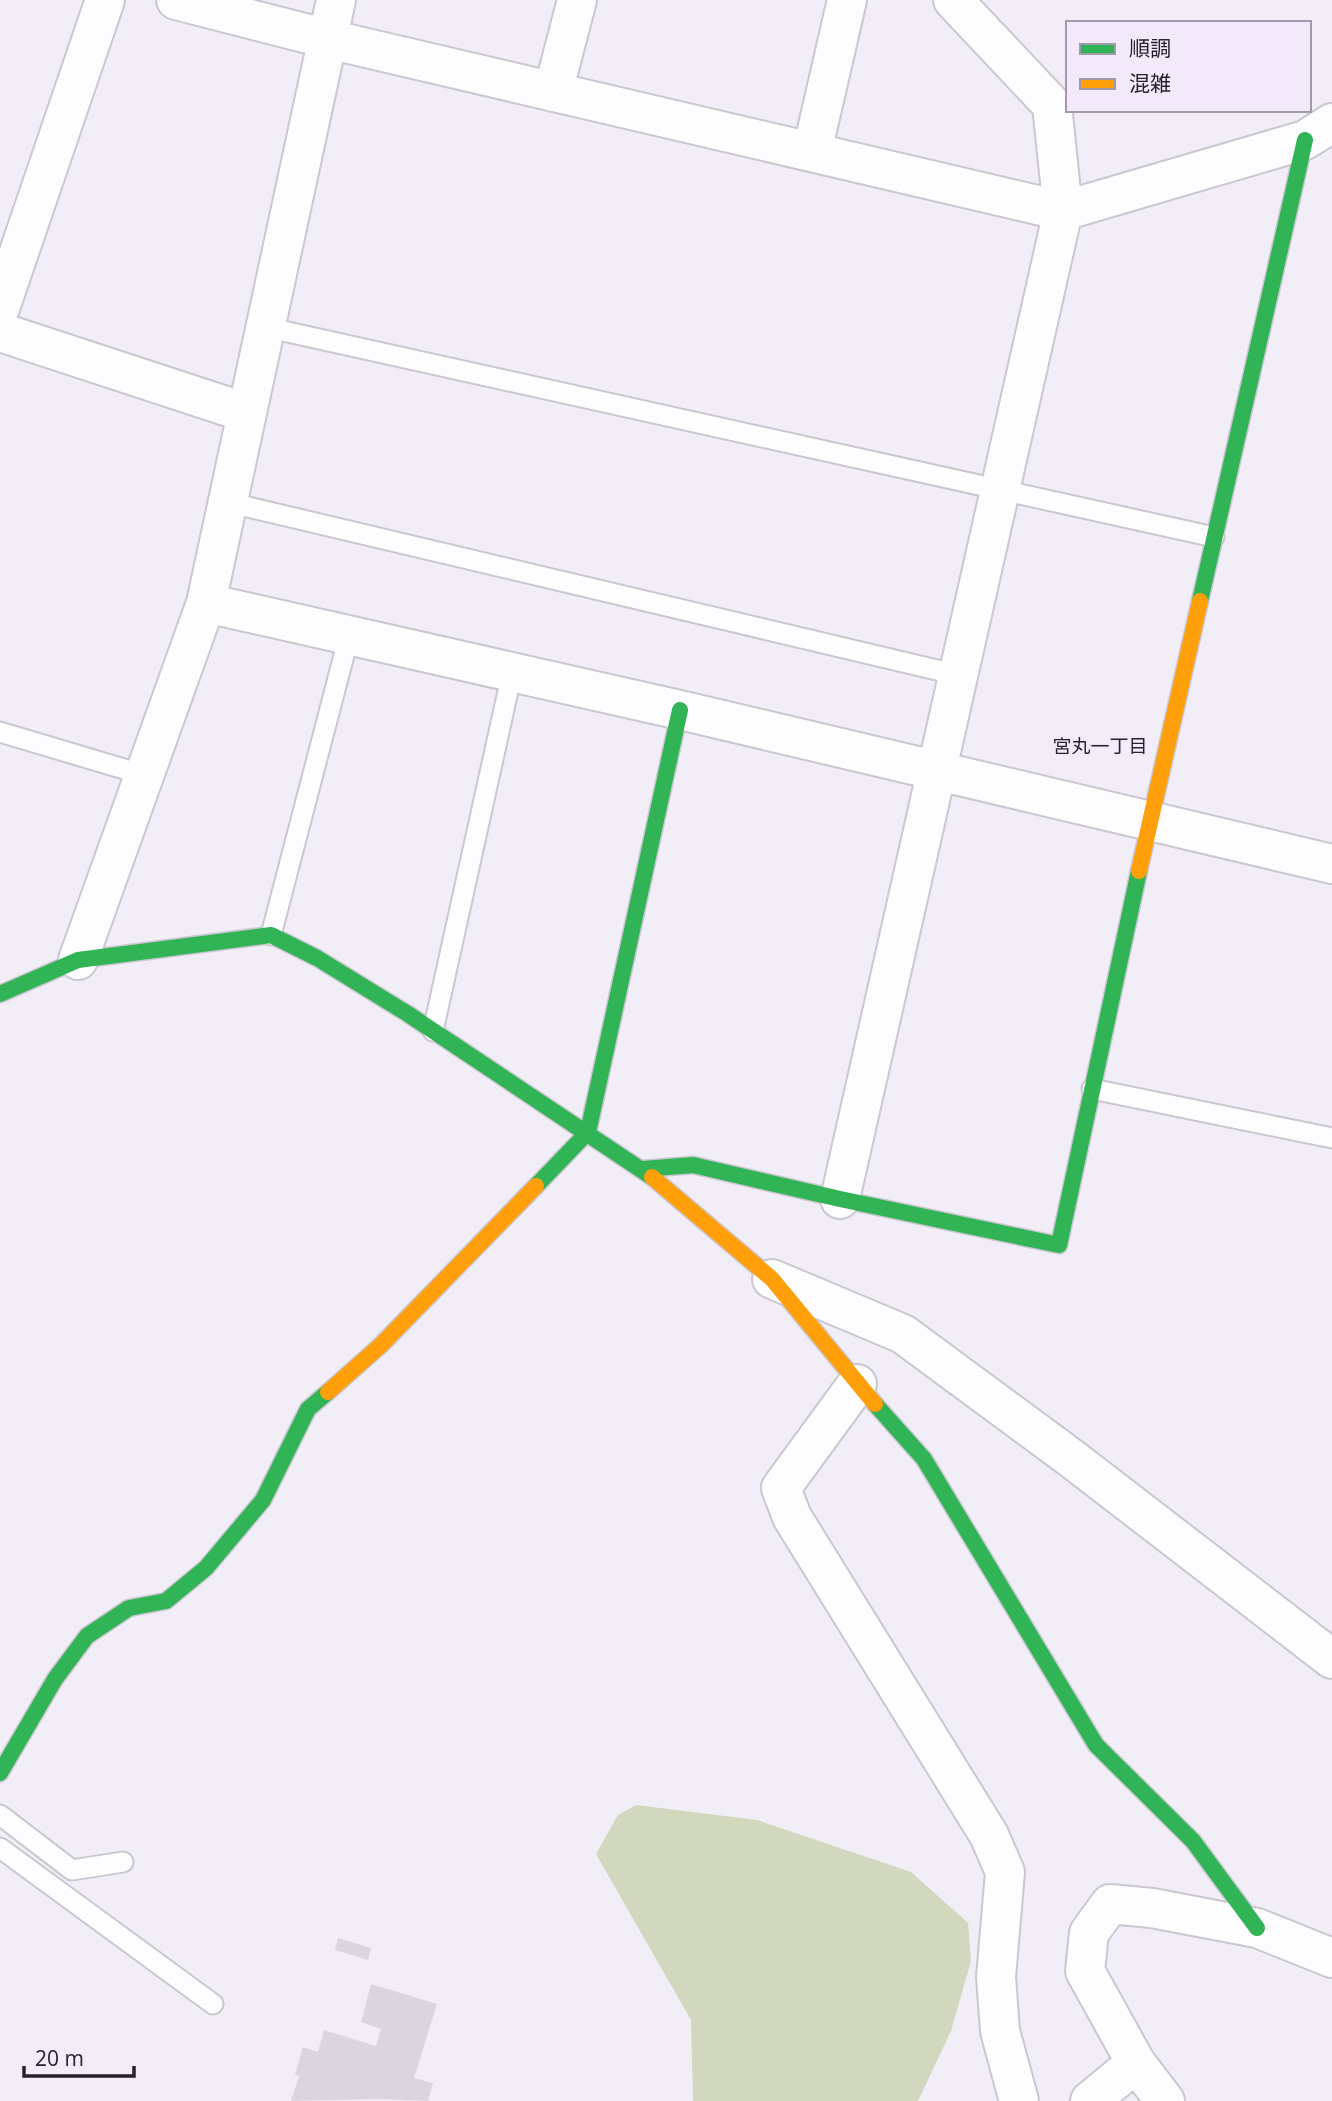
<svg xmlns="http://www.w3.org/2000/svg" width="1332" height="2101" font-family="'Open Sans','Noto Sans JP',sans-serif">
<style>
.green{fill:#d1d8be}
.building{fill:#dad6df}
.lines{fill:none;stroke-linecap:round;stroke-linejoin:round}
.lane-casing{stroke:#cbc7d0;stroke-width:23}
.street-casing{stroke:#cbc7d0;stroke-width:42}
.fast-casing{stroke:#cbc7d0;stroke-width:19}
.slow-casing{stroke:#cbc7d0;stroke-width:19}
.lane{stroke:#fdfcfe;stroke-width:19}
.street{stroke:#fdfcfe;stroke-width:38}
.fast{stroke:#30b455;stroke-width:16}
.slow{stroke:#ff9f0a;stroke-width:16}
.labels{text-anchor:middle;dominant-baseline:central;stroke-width:5;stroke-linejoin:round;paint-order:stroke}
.neighbourhood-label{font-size:19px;fill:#27222d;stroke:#f2eafb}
</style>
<rect width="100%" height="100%" fill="#f2eef7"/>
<!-- green -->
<path class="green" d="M636 1805 757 1820 911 1872 968 1923 971 1961 951 2031 918 2101H693L691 2020 596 1854 618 1815Z"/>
<!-- building -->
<path class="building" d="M338 1938 371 1948 368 1960 335 1950Z
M371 1984 437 2004 414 2078 433 2083 428 2101 379 2099 291 2101 299 2076 295 2075 303 2047 318 2052 324 2030 376 2046 381 2029 361 2022Z"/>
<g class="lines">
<defs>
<path id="lane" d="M265 327 1214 537
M227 502 958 675
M0 732 144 775
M271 935 349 636
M433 1031 512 673
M1092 1089 1332 1138
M0 1815 72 1870 123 1862
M0 1848 213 2004"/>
<path id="street" d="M176 0 328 39 1063 211 1305 140 1332 123
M553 92 577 0
M812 152 847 0
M0 308 105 0
M0 332 247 413
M206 603 680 710 1332 864
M78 960 206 603 336 0
M840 1199 1063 211 1052 105 953 0
M772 1279 903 1334 1071 1458 1332 1659
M857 1384 781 1488 792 1517 989 1835 1005 1872 996 1977 1000 2031 1019 2101
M1090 2101 1136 2063
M1165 2101 1136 2063 1085 1971 1089 1933 1110 1904 1152 1908 1257 1928 1332 1958"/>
<path id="fast" d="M1200 601 1305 140
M0 994 78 960 271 935 317 958 408 1014 652 1177
M643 1169 693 1165 840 1199 1059 1245 1139 871
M536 1186 588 1132 680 710
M875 1404 924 1459 1096 1745 1193 1841 1257 1928
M0 1773 55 1679 87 1636 129 1608 166 1601 206 1568 263 1500 308 1409 328 1392"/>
<path id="slow" d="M1139 871 1200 601
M652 1177 772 1279 875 1404
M328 1392 381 1345 536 1186"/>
</defs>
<!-- lane casing -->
<use href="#lane" class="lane-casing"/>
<!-- street casing -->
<use href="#street" class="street-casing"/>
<!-- fast casing -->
<use href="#fast" class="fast-casing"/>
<!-- slow casing -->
<use href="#slow" class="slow-casing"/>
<!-- lane -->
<use href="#lane" class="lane"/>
<!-- street -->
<use href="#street" class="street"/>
<!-- fast -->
<use href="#fast" class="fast"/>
<!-- slow -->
<use href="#slow" class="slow"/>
</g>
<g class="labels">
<!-- neighbourhood labels -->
<g class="neighbourhood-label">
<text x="1100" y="746">宮丸一丁目</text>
</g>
</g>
<!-- legend -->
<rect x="1066" y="21" width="245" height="91" fill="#f2eafb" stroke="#a19aa9" stroke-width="2"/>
<rect x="1080" y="44" width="35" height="10" fill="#30b455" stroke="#a19aa9" stroke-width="2"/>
<text x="1129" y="56" font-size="21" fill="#27222d">順調</text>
<rect x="1080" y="79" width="35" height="10" fill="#ff9f0a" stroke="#a19aa9" stroke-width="2"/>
<text x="1129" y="91" font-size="21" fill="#27222d">混雑</text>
<!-- scale -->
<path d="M24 2066v10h110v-10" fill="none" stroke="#27222d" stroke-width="3.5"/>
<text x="35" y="2066" font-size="21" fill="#27222d" stroke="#f2eafb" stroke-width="5" paint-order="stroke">20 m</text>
</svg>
